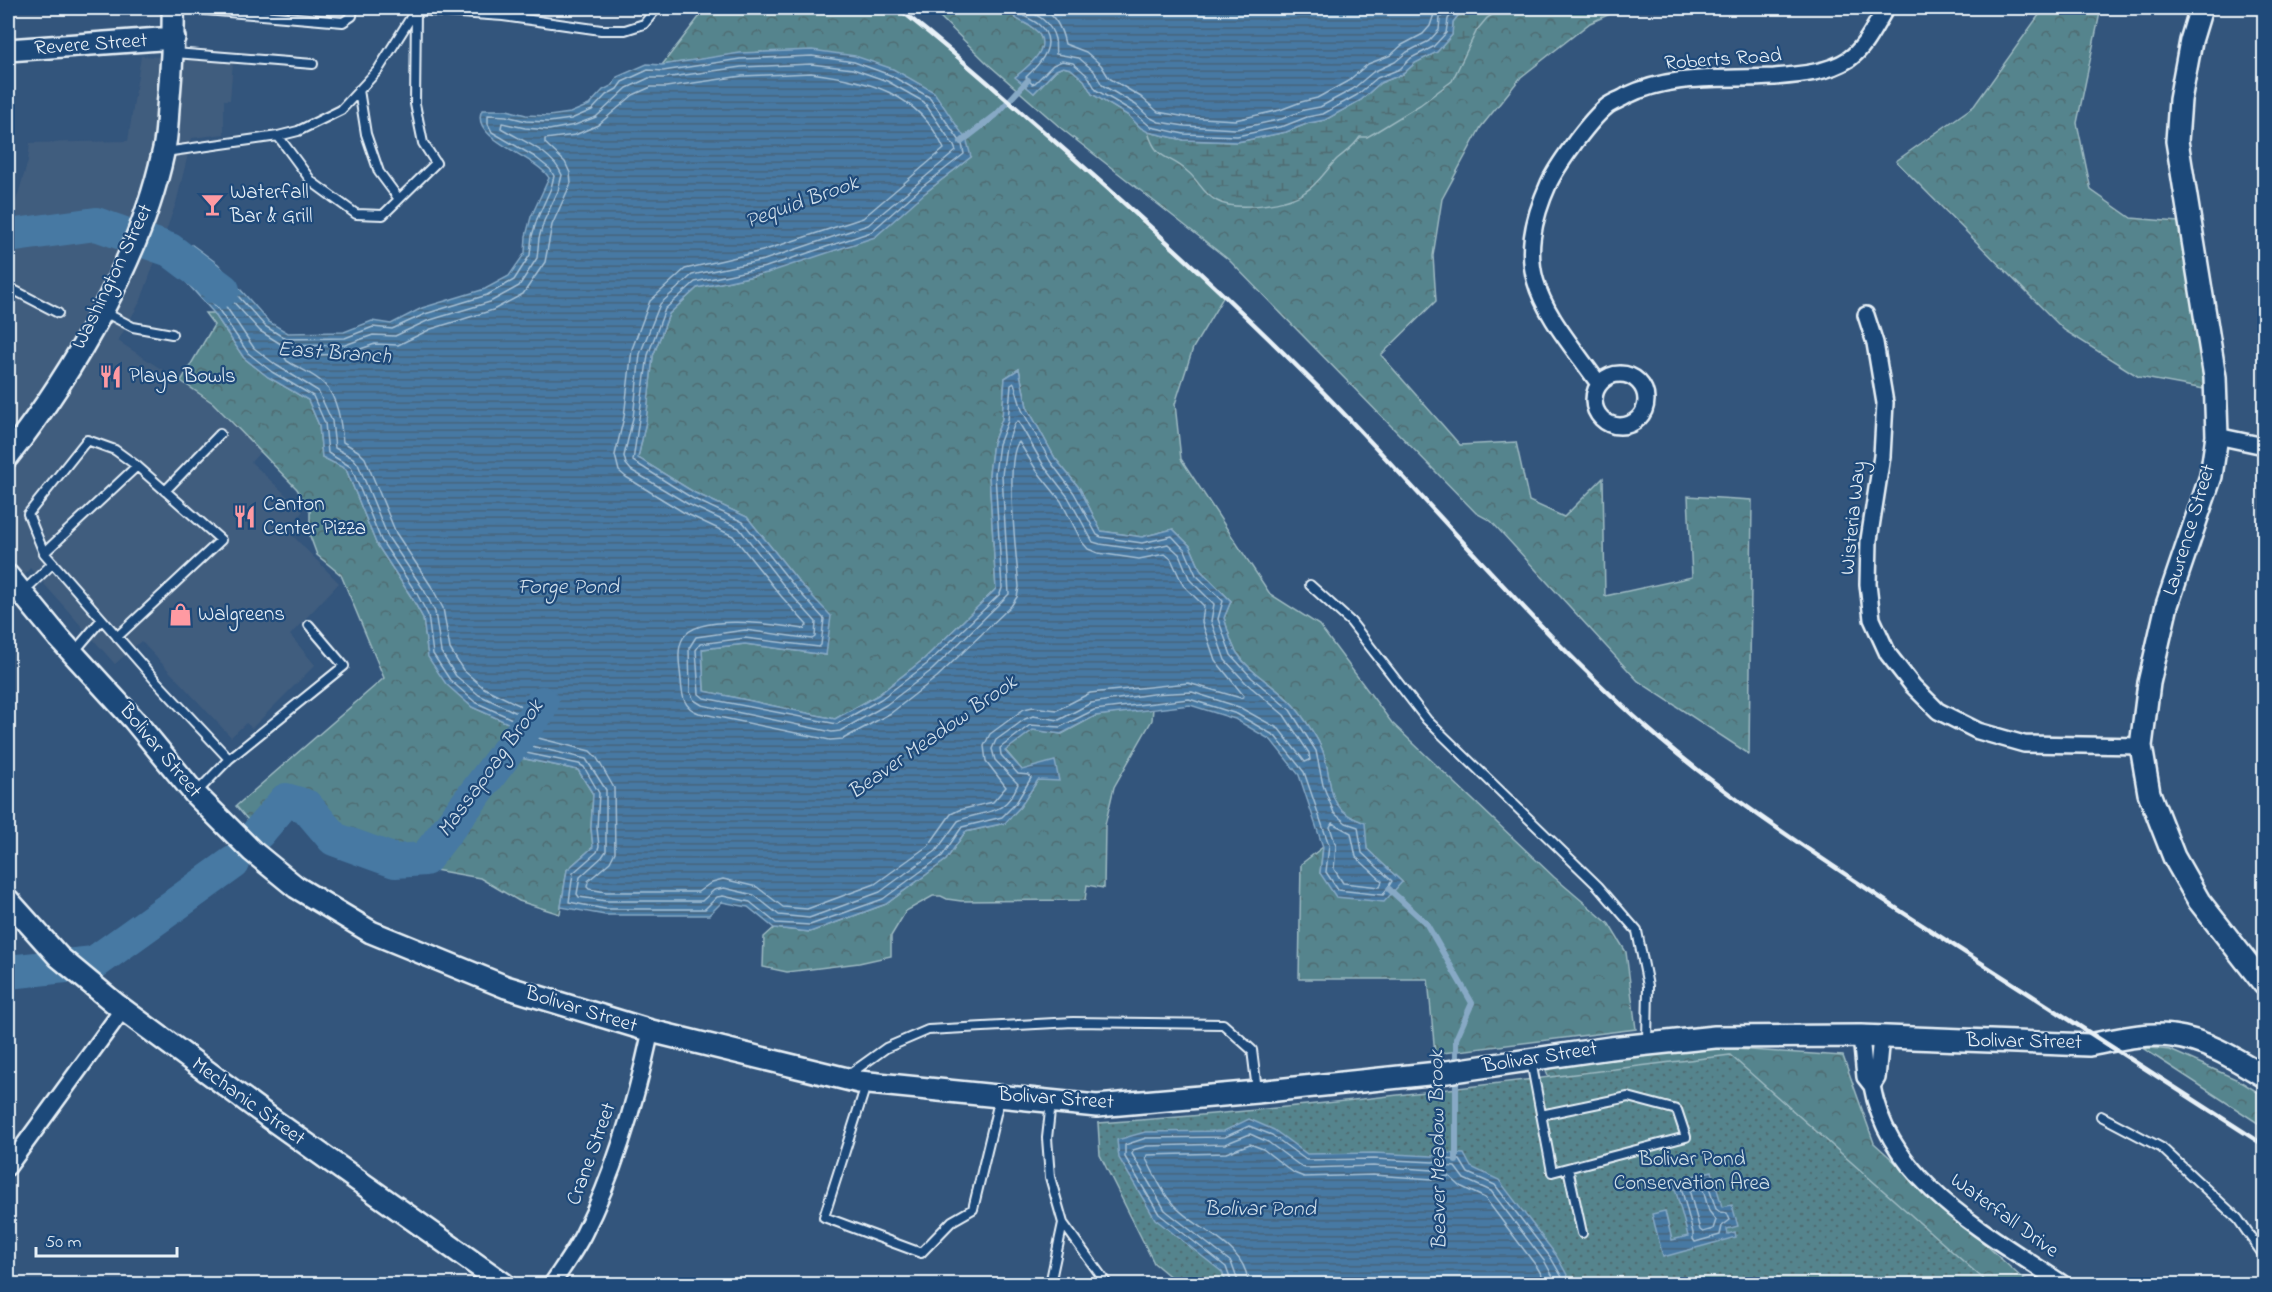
<svg xmlns="http://www.w3.org/2000/svg" width="2272" height="1292" font-family="'Indie Flower',sans-serif">
<style>
.built{fill:#415d7e}
.forest{fill:url(#forest-crowns);stroke:#9ebac2;stroke-width:1.5}
.wetland{fill:url(#wetland-marsh);stroke:#9ebac2;stroke-width:1.5}
.park{fill:url(#park-dots);stroke:#9ebac2;stroke-width:1.5}
.water{fill:url(#water-rules);stroke:#87a9c5;stroke-width:1.5}
.lines{fill:none;stroke-linecap:round;stroke-linejoin:round}
.shore{stroke:#a7c1d6;stroke-width:1.5}
.stream{stroke:#87a9c5;stroke-width:6}
.river{stroke:#4679a3;stroke-width:34}
.lane-casing{stroke:#e8f1f8;stroke-width:12}
.street-casing{stroke:#e8f1f8;stroke-width:20}
.secondary-casing{stroke:#e8f1f8;stroke-width:26}
.lane{stroke:#1f4a7a;stroke-width:8}
.street{stroke:#1f4a7a;stroke-width:15}
.secondary{stroke:#1f4a7a;stroke-width:21}
.rail{stroke:#e8f1f8;stroke-width:4.5}
.labels{text-anchor:middle;dominant-baseline:central;stroke-width:4.5;stroke-linejoin:round;paint-order:stroke}
.street-label{font-size:21px;fill:#e8f1f8;stroke:#1f4a7a}
.poi-label{font-size:21px;fill:#e8f1f8;stroke:#1f4a7a;text-anchor:start}
.park-label{font-size:21px;fill:#d2e1e8;stroke:#1f4a7a}
.water-label{font-size:22px;font-style:italic;fill:#d0dfeb;stroke:#1f4a7a}
</style>
<defs>
<pattern id="forest-crowns" width="20" height="18" patternUnits="userSpaceOnUse" patternTransform="scale(1.5)"><rect width="20" height="18" fill="#55848d"/><path d="M2 6a3 3 0 1 1 6 0M12 15a3 3 0 1 1 6 0" fill="none" stroke="#4f6c72"/></pattern>
<pattern id="wetland-marsh" width="20" height="14" patternUnits="userSpaceOnUse" patternTransform="scale(1.5)"><rect width="20" height="14" fill="#55848d"/><path d="M1 5h8M5 5V1M11 12h8M15 12V8" fill="none" stroke="#4f6c72"/></pattern>
<pattern id="park-dots" width="8" height="8" patternUnits="userSpaceOnUse" patternTransform="scale(1.5)"><rect width="8" height="8" fill="#55848d"/><path d="M2 2h.1M6 6h.1" fill="none" stroke="#4f6c72" stroke-width="1.8" stroke-linecap="round"/></pattern>
<pattern id="water-rules" width="6" height="5" patternUnits="userSpaceOnUse" patternTransform="scale(1.5)"><rect width="6" height="5" fill="#4679a3"/><path d="M0 2.5h6" fill="none" stroke="#46637b"/></pattern>
</defs>
<rect width="100%" height="100%" fill="#33557c"/>
<filter id="ink" filterUnits="userSpaceOnUse"><feTurbulence type="fractalNoise" baseFrequency=".0167" numOctaves="2"/><feDisplacementMap in="SourceGraphic" scale="12" xChannelSelector="R" yChannelSelector="G"/><feConvolveMatrix kernelMatrix="1 2 1 2 8 2 1 2 1" color-interpolation-filters="sRGB"/></filter>
<g filter="url(#ink)">
<!-- built -->
<path class="built" d="M141 56 233 61 230 100H224V134L192 138 176 203 141 300 118 341 213 403 260 452 251 462 303 511 287 530 339 583 290 635 315 665 252 728 246 723 231 737 141 641 115 664 30 568 8 598V239L11 218 28 161 30 143 128 141Z"/>
<!-- forest -->
<path class="forest" d="M706 8H898L1062 147 1224 296 1193 348 1175 404 1181 459 1270 594 1319 625 1392 723 1554 877 1609 924 1626 952 1636 1029 1435 1054 1428 979H1299L1301 864 1323 847 1320 873 1402 882 1367 849 1364 823C1320 808 1335 782 1322 749 1317 737 1302 715 1294 706 1277 686 1251 675 1237 653 1230 643 1228 629 1224 618L1231 601 1201 571 1190 546 1173 529 1142 537 1101 531 1080 489 1055 458 1027 407 1019 369 1005 378 1002 419 993 443 989 474 996 589 924 659 878 695 835 719 704 691 702 649 745 644 826 655 799 582 747 517 695 493 638 458 646 421 653 356 669 314 697 288 767 273 926 192 971 157 762 52 740 54 662 65Z
M931 8H1008C1013 20 1023 21 1033 28 1056 45 1030 66 1016 77L1034 93 1056 70 1063 67 1071 69 1084 80 1092 94 1129 116 1141 128 1156 135 1184 140 1237 142 1286 132 1309 123 1325 120 1380 83 1403 74 1415 63 1437 52 1464 8H1623L1590 23 1521 77 1481 127 1442 199 1433 256 1436 301 1381 355 1460 445 1516 442 1529 501 1564 517 1603 478 1605 596 1692 577 1688 496 1752 500 1749 754 1638 681 1491 521 1476 513 1229 260 1062 129 989 65Z
M2044 8H2101L2077 123 2091 190 2131 218 2190 223 2215 391 2139 377 2064 330 1896 161 1974 106Z
M205 313H214L244 358 268 377 308 400 319 425 322 457 346 469 376 543 412 598 423 618 428 656 472 707 508 723 521 758 578 770 593 794 591 828 593 847 567 870 560 914 519 901 480 878 418 867 379 864 317 833 287 809 265 840 236 806 384 678 341 575 317 555 310 536V511L297 489 213 403 181 381 214 325Z
M1153 708 1152 720 1114 787 1105 825 1104 888 1087 885 1085 900 961 901 947 899 941 896H933L906 911 891 936V956L859 963 787 972 763 967 764 937 774 928 810 932 886 904 946 860 965 832 1005 823 1020 807 1038 780 1022 770 1005 750 1033 730 1062 734 1095 716Z
M2141 1047 2170 1050 2238 1080 2264 1096V1127Z
M1719 1048 1843 1056 1874 1143 2022 1278 2034 1284H1622L1559 1103 1543 1064Z"/>
<!-- wetland -->
<path class="wetland" d="M1464 8H1503L1487 18 1477 30 1452 81 1420 105 1374 133 1367 137H1360C1354 147 1345 152 1337 159 1326 170 1318 184 1305 192 1288 204 1236 212 1217 201 1203 194 1199 181 1188 172 1169 154 1157 162 1148 132L1184 140 1237 142 1286 132 1309 123 1325 120 1361 100 1380 83 1403 74 1415 63 1437 52 1452 35 1453 22Z"/>
<!-- park -->
<path class="park" d="M1730 1055 1989 1284H1179L1154 1263 1100 1155 1098 1123C1310 1109 1520 1080 1730 1055Z"/>
<!-- water -->
<path class="water" d="M1008 8H1464L1453 22 1452 35 1437 52 1415 63 1403 74 1380 83 1361 100 1325 120 1309 123 1286 132 1237 142 1184 140 1148 132 1141 128 1129 116 1092 94 1084 80 1071 69 1063 67 1056 70 1034 93 1015 77C1029 66 1056 45 1033 28 1023 21 1013 20 1008 8Z
M812 50 855 56 893 69 934 92 967 141 971 157 926 192 875 237 767 273 697 288 669 314 653 356 646 421 638 458 695 493 747 517 799 582 831 616 826 655 745 644 702 649 704 691 835 719 878 695 924 659 996 589 989 474 993 443 1002 419 1005 378 1019 369 1027 407 1055 458 1080 489 1101 531 1142 537 1173 529 1190 546 1201 571 1231 601 1224 618C1228 629 1230 643 1237 653 1251 675 1277 686 1294 706 1302 715 1317 737 1322 749 1335 782 1321 808 1365 823L1367 849 1402 882 1384 902 1336 897 1320 873 1323 847 1299 775 1271 740 1235 719 1190 705 1095 716 1061 734 1033 730 1005 751 1022 770 1055 761 1059 781 1038 780 1020 807 1005 823 965 832 946 860 886 904 810 932 774 928 748 907 722 902 709 915H605L561 907 567 870 593 847 591 828 593 794 578 770 521 758 508 723 472 707 446 684 428 657 423 618 412 598 376 543 346 469 322 457 319 425 308 400 268 377 244 358 214 313 180 275 192 245 218 264 269 322 288 333 344 332 372 321 391 324 422 308 485 289 509 276 525 253 526 236 531 217 549 178C537 156 468 139 482 110H507L526 115 549 116 570 113 589 105 603 90 613 85 617 77 647 64 662 65 740 53Z
M1249 1119 1274 1130 1307 1154 1374 1153 1433 1156 1442 1153 1464 1154 1471 1167 1499 1180 1556 1255 1572 1284H1227L1222 1272 1155 1219 1119 1158 1117 1140 1145 1132 1224 1131Z
M1712 1171 1722 1207 1732 1205 1738 1226 1727 1229 1728 1234 1735 1232 1736 1237 1663 1257 1652 1214 1665 1211 1672 1240 1688 1236 1673 1181Z"/>
<g class="lines">
<!-- shore -->
<path class="shore" d="M1014 8C1020 16 1030 18 1038 24 1060 42 1041 63 1026 77L1032 84 1035 83 1053 65 1062 61 1073 63 1088 76 1096 90 1132 111 1151 127 1184 134 1237 136 1284 126 1307 117 1323 114 1357 95 1377 78 1400 69 1411 58 1433 47 1446 33 1448 19 1456 8
M1023 8C1038 15 1051 22 1055 39 1056 44 1055 49 1056 54L1079 58 1094 71 1102 85 1136 105 1149 117 1159 122 1185 126 1236 129 1282 119 1304 110 1320 107 1353 89 1373 72 1395 62 1407 52 1429 41 1439 30 1440 18 1447 8
M1042 8C1056 16 1062 29 1065 44L1086 52 1101 65 1109 78 1141 97 1158 112 1186 117 1235 120 1280 110 1301 102 1317 98 1348 81 1368 64 1391 55 1402 45 1423 34 1430 26 1436 8
M812 56 854 62 890 75 929 97 962 144 964 154 922 187 871 232 766 267 695 282 665 309 648 355 633 461 692 498 743 522 794 586 824 619 821 645 819 647 745 638 700 644 696 650 699 694 704 698 837 724 881 699 927 664 1000 594 1002 588 995 474 999 444 1008 421 1011 385 1014 383 1022 410 1050 461 1074 493 1097 535 1101 537 1142 543 1172 536 1185 550 1196 575 1223 601 1218 619 1231 655 1252 678 1290 710 1316 751 1323 785 1334 813 1346 823 1358 827 1362 853 1392 881 1383 895 1338 890 1326 872 1329 845 1304 772 1275 736 1237 714 1189 699 1094 710 1060 727 1030 725 1000 748 1001 755 1018 774 1029 775 1031 778 1016 803 1002 817 962 827 942 856 883 899 810 925 776 923 750 902 723 896 717 897 705 909H605L569 902 573 873 597 852 599 846 597 828 599 793 584 767 579 764 526 753 512 719 475 702 450 680 433 654 428 615 417 594 381 540 351 467 328 453 325 423 313 396 272 372 248 353 219 310 188 273 193 258 197 257 214 269 265 326 286 339 345 338 373 327 392 329 425 314 487 295 514 280 530 255 532 236 537 219 551 188 554 176 550 169 535 157 492 132 488 124V115L506 116 526 121 549 122 571 119 592 110 606 95 617 89 622 82 648 70 663 71 740 59Z
M811 64 853 69 887 81 924 102 954 146 956 151 868 225 764 260 692 275 660 304 640 354 633 418 624 456 626 464 631 470 688 504 739 528 788 591 816 622 815 637 812 639 745 630 696 637 689 648 690 692 694 700 702 705 832 732 840 731 886 705 932 670 1009 594 1002 475 1006 446 1015 423 1018 421 1044 466 1068 497 1093 542 1100 544 1142 550 1168 544 1179 554 1190 580 1214 604 1211 621 1225 660 1246 683 1284 715 1309 753 1310 760 1305 762 1279 729 1239 707 1192 692 1152 694 1091 703 1059 720 1033 716 1025 719 996 740 992 749 995 760 1018 784C1004 818 985 809 958 821L936 851 880 892 809 918 779 915 754 895 724 888 714 890 702 901H606L579 897 577 894 580 877 602 857 606 851V790L586 759 531 746 517 713 479 695 456 676 441 652 435 612 424 590 388 537 358 464 353 458 335 448 332 421 318 391 276 365 254 348 225 305 196 271 200 269 208 274 260 331 284 346 345 345 373 335 395 336 427 321 490 302 519 286 537 258 539 238 544 221 558 191 562 175C552 151 522 141 501 128L502 123 525 128 549 130 575 125 596 117 627 88 649 78H664L741 67Z
M811 73C866 80 919 92 944 149L863 218 762 251 685 269 650 301 632 349 624 417 615 455 619 471 626 477 683 512 733 536 781 596 807 625 804 629C778 625 698 612 683 638 676 650 680 667 681 680 682 695 683 708 699 713L830 740 843 739 891 713 937 677 1011 606 1017 597 1019 587C1017 562 1004 457 1019 442L1037 471 1061 501 1082 542 1088 549 1098 553 1139 559 1165 554 1171 559 1183 585 1204 606 1202 622 1215 660 1244 696 1241 698 1188 683 1090 693 1057 710 1033 707 1024 709 990 734 984 746 986 761 1006 787 993 802 959 810 951 814 929 845 875 884 807 909 783 907 757 887 723 879 712 882 698 892H606L589 889 587 887 588 881 610 862 615 852 614 788 597 758 590 751 538 738 523 707 484 688 463 670 450 649 443 608 431 586 396 533 365 458 358 451 343 442C341 423 338 398 324 384 314 374 298 368 287 361L285 358 288 356 346 354 375 344 398 345 431 329 493 310 523 294 545 262 552 225 571 183 570 173 565 162 545 143V139L575 135 598 125 633 95 651 87H666L742 76Z
M1332 823 1351 833 1356 857 1382 881 1380 887 1343 883 1334 869 1336 846 1330 827Z
M1706 1179 1716 1209 1720 1212 1727 1213 1730 1220 1722 1226 1720 1235 1695 1242 1693 1239V1233L1681 1187 1683 1184Z
M1700 1188 1703 1190 1709 1211 1716 1220 1713 1229 1703 1232 1700 1230 1690 1193 1692 1190Z
M1232 1284 1226 1267 1159 1214 1125 1157V1145L1146 1138 1225 1137 1249 1126 1272 1135 1306 1160 1374 1159 1433 1162 1444 1159 1460 1160 1468 1173 1495 1185 1551 1258 1566 1284
M1239 1284 1231 1262 1165 1210 1132 1154 1133 1150 1147 1146 1225 1144 1250 1134 1268 1142 1299 1165 1305 1168 1373 1166 1433 1170 1444 1166 1455 1167 1464 1179 1491 1191 1545 1262 1557 1284
M1248 1284C1247 1244 1194 1230 1172 1203 1161 1191 1154 1173 1146 1159L1147 1155 1226 1153 1250 1144 1263 1149 1294 1173 1304 1177 1373 1175 1433 1179 1449 1176 1460 1186 1485 1198 1537 1267 1547 1284"/>
<!-- stream -->
<path class="stream" d="M961 142 996 115 1028 80
M1389 889 1426 923 1472 1003 1456 1039V1161"/>
<!-- river -->
<path class="river" d="M8 236 96 224 170 250 223 290
M258 833 286 800 306 806 334 839 395 861 425 859 539 710 542 703
M8 972 94 963 233 863"/>
<defs>
<path id="lane" d="M182 8 343 22 352 16 353 8
M175 53 313 64
M359 90 366 134 379 172 399 199
M278 136 312 182 356 214 383 215 436 163 423 143 415 104 416 10 503 16 601 30H625L644 24 657 8
M165 152 278 136 298 131 341 110 378 70 415 11
M8 287 58 313
M102 311 133 327 172 334
M165 491 220 434
M44 553 28 514 87 440 115 450 137 466
M1310 585 1351 622 1427 720 1598 886 1637 931 1648 986 1647 1042
M24 591 53 563
M117 637 221 540 137 466 44 553 156 681 229 759 196 793
M74 652 102 619
M229 759 344 666 309 625
M1531 1061C1538 1098 1545 1135 1552 1172L1686 1137 1677 1110 1628 1097 1541 1115
M847 1076 886 1048 928 1030 1073 1022 1223 1024 1252 1050 1257 1090
M866 1085 824 1217 921 1253 952 1221 973 1209 1000 1097
M1051 1102 1047 1138 1050 1177 1063 1223 1107 1284
M2101 1116 2162 1148 2238 1219 2264 1256
M1568 1168 1582 1233
M1050 1284 1063 1223"/>
<path id="street" d="M1866 315 1875 343 1885 403 1882 456 1869 540 1868 584 1872 619 1888 654 1913 686 1938 711 1978 731 2024 744 2141 746
M1594 400a26 26 0 1 1 52 0a26 26 0 1 1-52 0Z
M1599 384C1547 311 1507 276 1549 183 1556 168 1566 155 1576 141 1585 129 1594 117 1606 107 1612 102 1620 100 1626 96 1673 73 1724 80 1774 77 1798 75 1828 73 1849 59 1866 47 1875 25 1886 8
M2217 436 2264 446
M1861 1036 1865 1077 1872 1086 1877 1078 1881 1037
M1872 1086C1889 1183 1989 1234 2063 1284
M8 1167 123 1009
M552 1284C563 1267 575 1251 584 1233 616 1170 636 1100 651 1031"/>
<path id="secondary" d="M2201 8 2191 41 2180 100 2177 141 2215 377 2217 436 2211 476 2167 605 2149 683 2141 746 2149 793 2174 857 2199 901 2264 984
M8 50 174 38
M8 456C73 373 141 257 163 153 167 139 167 123 168 108 171 74 174 41 173 8
M8 576 59 638 134 720 195 794 252 851 296 887 371 932 506 987 651 1031 859 1082 1097 1106 1257 1092 1447 1072 1610 1048 1715 1037 1861 1036 2089 1045C2116 1040 2145 1032 2172 1036 2206 1040 2236 1059 2264 1076
M8 900 59 957 117 1005 270 1118 504 1284"/>
</defs>
<!-- lane casing -->
<use href="#lane" class="lane-casing"/>
<!-- street casing -->
<use href="#street" class="street-casing"/>
<!-- secondary casing -->
<use href="#secondary" class="secondary-casing"/>
<!-- lane -->
<use href="#lane" class="lane"/>
<!-- street -->
<use href="#street" class="street"/>
<!-- secondary -->
<use href="#secondary" class="secondary"/>
<!-- rail -->
<path class="rail" d="M898 8C940 41 981 76 1021 112 1123 200 1222 291 1317 386 1433 503 1536 633 1661 740 1736 804 1820 857 1902 912 2022 990 2144 1067 2264 1145"/>
</g>
</g>
<!-- icons -->
<defs>
<symbol id="bar-bare" viewBox="-9 -9 18 18"><path d="M-6-5H6L.8 .8V4.5H3.5V6h-7V4.5H-.8V.8Z" fill="#ff9aa2" stroke="#1f4a7a" stroke-width="2.5" paint-order="stroke"/></symbol>
<symbol id="restaurant-bare" viewBox="-9 -9 18 18"><path d="M-5-6h1v4h1v-4h1v4h1v-4h1v5L-1.5 .5V6h-2V.5L-5-1ZM5-6V6H3V1.5H1.5Q1.5-4 5-6Z" fill="#ff9aa2" stroke="#1f4a7a" stroke-width="2.5" paint-order="stroke"/></symbol>
<symbol id="shop-bare" viewBox="-9 -9 18 18"><path d="M-5-2.5h2.3a2.7 3.5 0 0 1 5.4 0H5L5.5 6h-11ZM-1.5-2.5h3a1.5 2.3 0 0 0-3 0Z" fill="#ff9aa2" stroke="#1f4a7a" stroke-width="2.5" paint-order="stroke"/></symbol>
</defs>
<g fill-rule="evenodd">
<use href="#bar-bare" x="196" y="188" width="33" height="33"/>
<use href="#restaurant-bare" x="94" y="360" width="33" height="33"/>
<use href="#restaurant-bare" x="228" y="500" width="33" height="33"/>
<use href="#shop-bare" x="164" y="598" width="33" height="33"/>
</g>
<g class="labels">
<!-- street labels -->
<g class="street-label">
<text transform="translate(91 45) rotate(-4)">Revere Street</text>
<text transform="translate(1723 60) rotate(-4)">Roberts Road</text>
<text transform="translate(113 277) rotate(-64)">Washington Street</text>
<text transform="translate(1854 518) rotate(-84)">Wisteria Way</text>
<text transform="translate(2190 530) rotate(-73)">Lawrence Street</text>
<text transform="translate(160 751) rotate(50)">Bolivar Street</text>
<text transform="translate(581 1010) rotate(17)">Bolivar Street</text>
<text transform="translate(2024 1042) rotate(1)">Bolivar Street</text>
<text transform="translate(1540 1058) rotate(-9)">Bolivar Street</text>
<text transform="translate(1056 1099) rotate(4)">Bolivar Street</text>
<text transform="translate(248 1102) rotate(36)">Mechanic Street</text>
<text transform="translate(592 1154) rotate(-70)">Crane Street</text>
<text transform="translate(2004 1216) rotate(36)">Waterfall Drive</text>
</g>
<!-- poi labels -->
<g class="poi-label">
<text x="230" y="193">Waterfall<tspan x="230" dy="24">Bar &amp; Grill</tspan></text>
<text x="129" y="377">Playa Bowls</text>
<text x="263" y="505">Canton<tspan x="263" dy="24">Center Pizza</tspan></text>
<text x="198" y="615">Walgreens</text>
</g>
<!-- park labels -->
<g class="park-label">
<text x="1692" y="1160">Bolivar Pond<tspan x="1692" dy="24">Conservation Area</tspan></text>
</g>
<!-- water labels -->
<g class="water-label">
<text transform="translate(802 203) rotate(-20)">Pequid Brook</text>
<text transform="translate(334 354) rotate(4)">East Branch</text>
<text x="568" y="588">Forge Pond</text>
<text transform="translate(933 738) rotate(-35)">Beaver Meadow Brook</text>
<text transform="translate(491 769) rotate(-54)">Massapoag Brook</text>
<text transform="translate(1439 1150) rotate(-91)">Beaver Meadow Brook</text>
<text x="1260" y="1210">Bolivar Pond</text>
</g>
</g>
<!-- margin -->
<rect width="2272" height="1292" fill="none" stroke="#1f4a7a" stroke-width="30"/>
<rect x="15" y="15" width="2242" height="1262" fill="none" stroke="#e8f1f8" stroke-width="2" filter="url(#ink)"/>
<!-- scale -->
<path d="M36 1247v9h141v-9" fill="none" stroke="#e8f1f8" stroke-width="3"/>
<text x="45" y="1247" font-size="18" fill="#e8f1f8" stroke="#1f4a7a" stroke-width="4.5" paint-order="stroke">50 m</text>
</svg>
